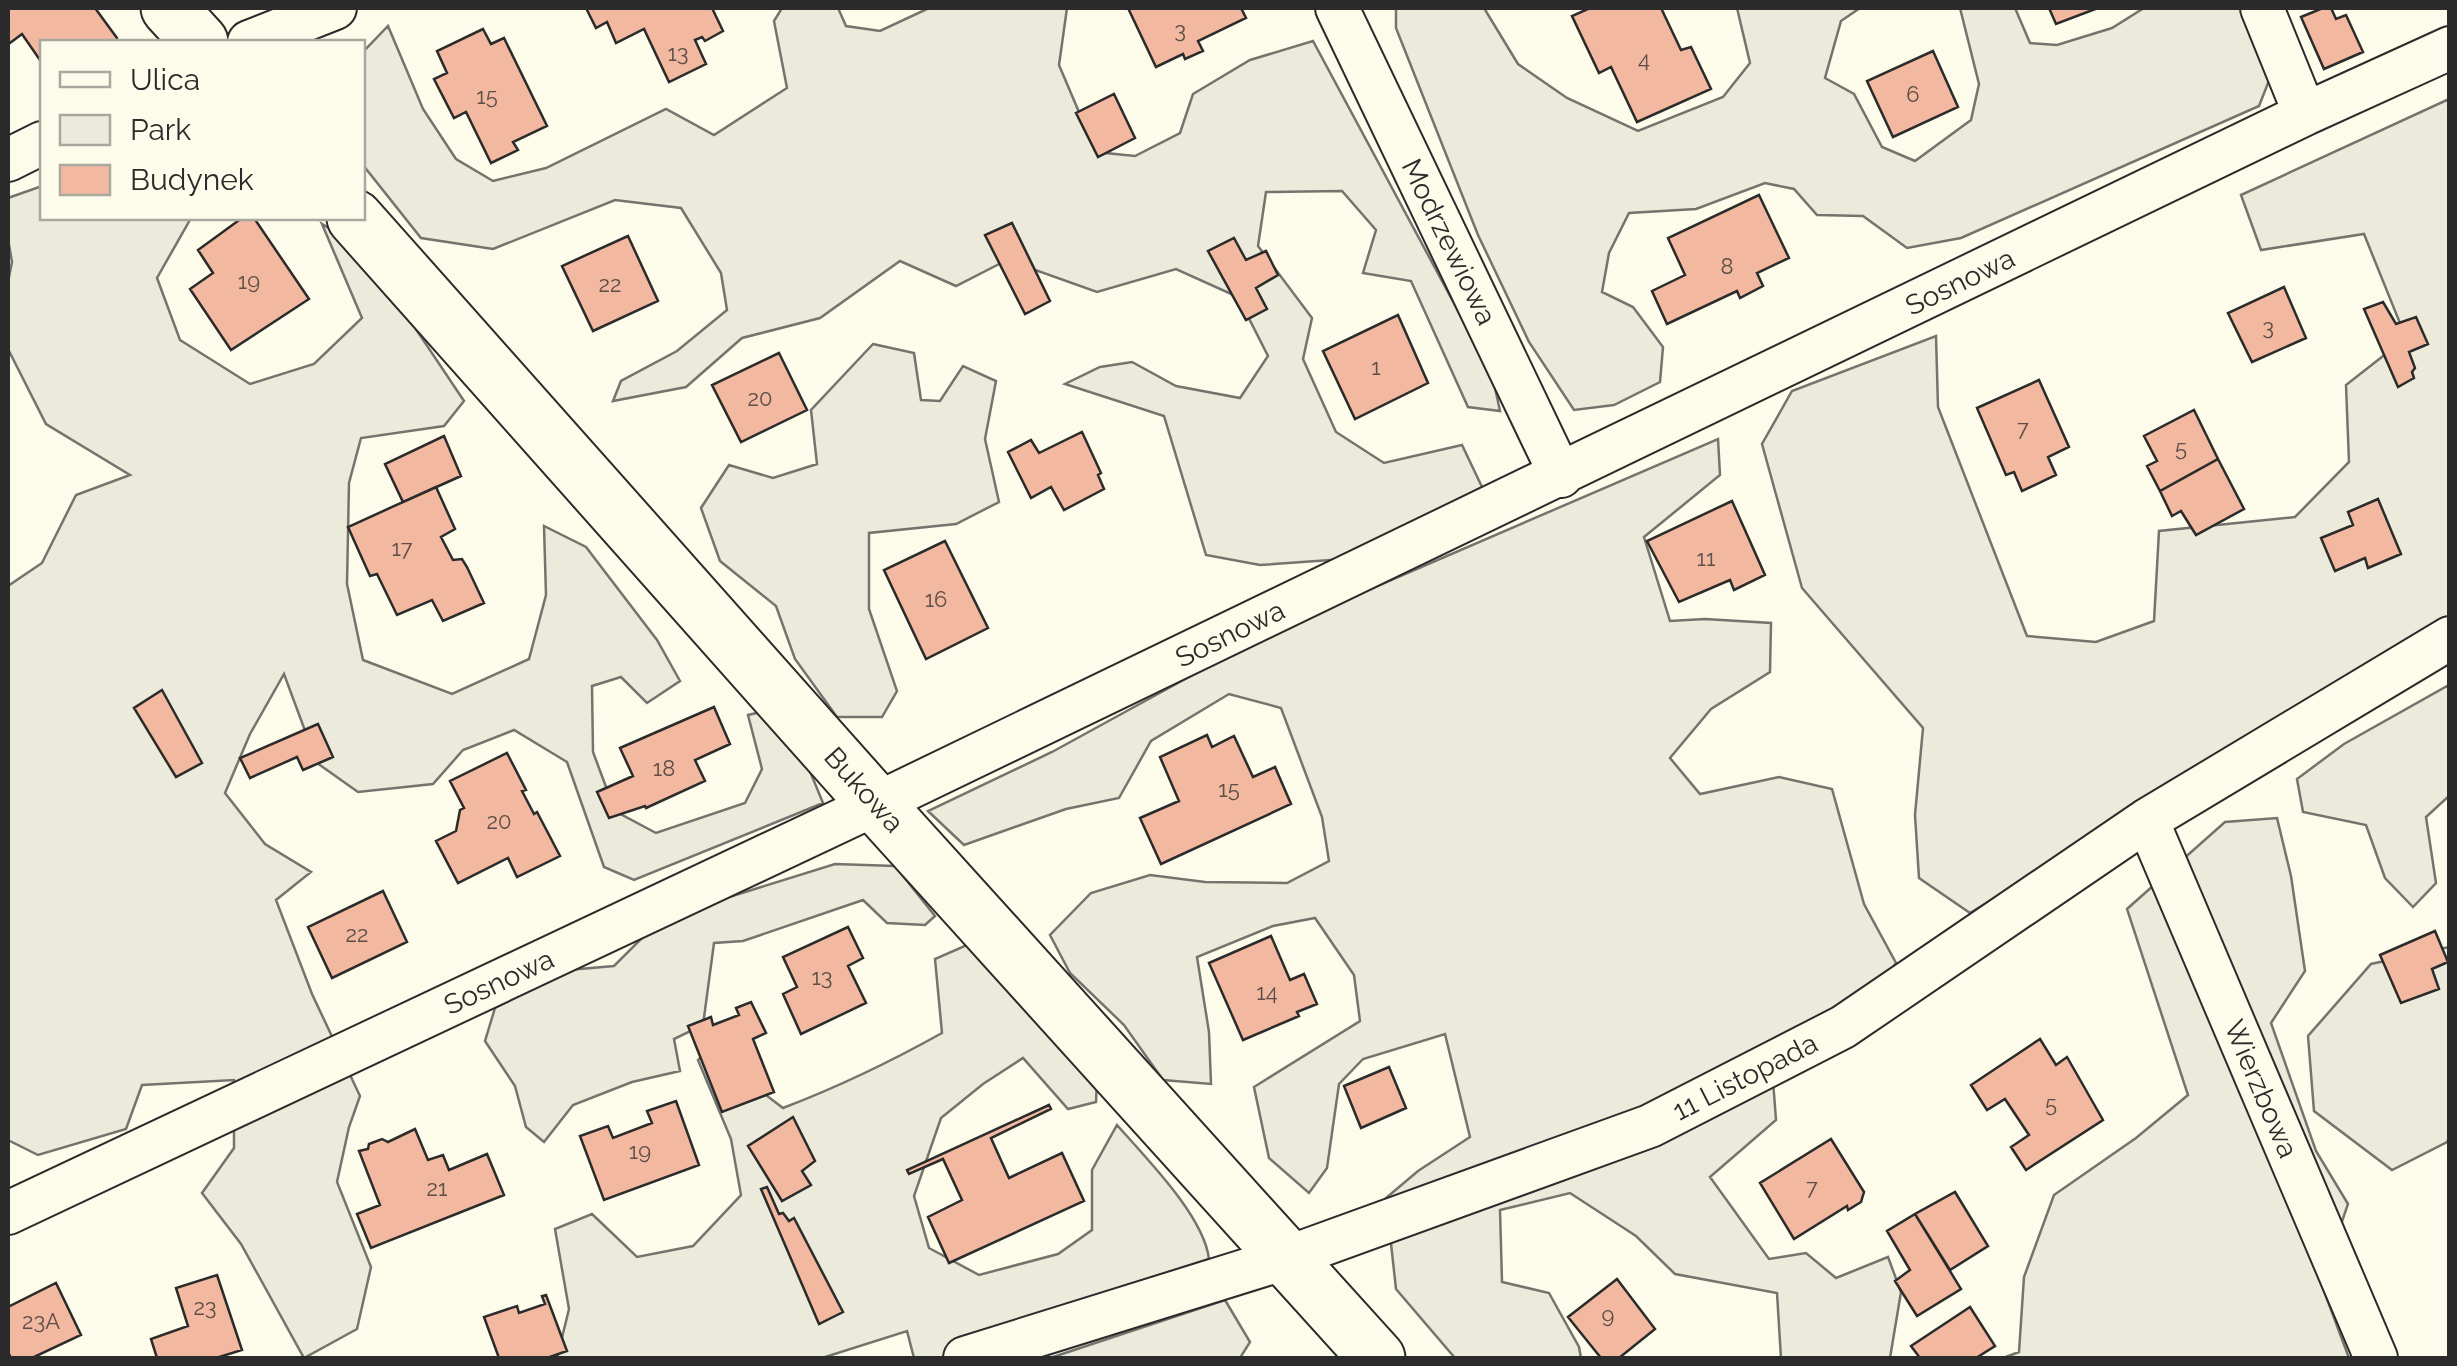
<svg xmlns="http://www.w3.org/2000/svg" width="2457" height="1366" font-family="Raleway,sans-serif">
<style>
.green{fill:#ecebdb;stroke:#74746e;stroke-width:2.5}
.building{fill:#f2b8a0;stroke:#2b2b2b;stroke-width:2.5}
.lines{fill:none;stroke-linecap:round;stroke-linejoin:round}
.street-casing{stroke:#2b2b2b;stroke-width:46}
.secondary-casing{stroke:#2b2b2b;stroke-width:59}
.street{stroke:#fdfbea;stroke-width:42}
.secondary{stroke:#fdfbea;stroke-width:55}
.labels{text-anchor:middle;dominant-baseline:central;stroke-width:8;stroke-linejoin:round;paint-order:stroke}
.number-label{font-size:22px;fill:#5d4e48}
.street-label{font-size:28px;fill:#2b2b2b;stroke:#fdfbea}
</style>
<rect width="100%" height="100%" fill="#fdfbea"/>
<!-- green -->
<path class="green" d="M782 8H838L846 26 880 31 929 8H1067L1059 65 1096 152 1135 156 1180 133 1193 94 1250 60 1313 41 1492 374 1500 411 1468 407 1411 281 1363 273 1376 230 1342 191 1266 192 1258 246 1312 318 1303 359 1336 432 1384 463 1462 445 1482 487 1345 559 1260 565 1206 555 1164 416 1065 384 1100 367 1132 362 1176 386 1240 398 1268 356 1238 297 1176 269 1097 292 1007 260 956 286 900 261 820 318 742 338 686 387 613 401 621 381 677 351 727 310 721 273 681 208 615 200 493 249 421 238 363 165 362 53 388 26 423 109 456 159 493 181 546 168 666 109 714 135 787 88 774 21Z
M1396 8H1484L1518 64 1567 98 1638 131 1723 97 1750 63 1737 8H1860L1841 21 1825 78 1854 94 1882 147 1915 161 1971 120 1979 84 1960 8H2015L2030 43 2057 45 2112 28 2144 8H2247L2272 73 2259 106 1961 238 1907 248 1863 216 1817 215 1794 189 1765 183 1696 209 1629 213 1609 253 1602 292 1633 307 1663 347 1660 382 1614 405 1574 410 1529 342 1478 235 1396 28Z
M2449 99V620L1970 913 1919 878 1915 815 1923 728 1802 588 1762 444 1792 391 1936 336 1938 407 2027 636 2096 642 2154 621 2159 531 2295 517 2349 462 2346 385 2406 338 2364 234 2261 250 2241 195Z
M42 186V218H191L157 278 180 340 250 384 314 364 362 318 322 224 361 247 464 401 444 426 361 438 349 483 347 584 363 660 452 694 529 659 546 595 544 526 586 547 657 640 680 681 647 703 621 677 592 686 593 752 615 811 656 833 745 803 762 769 748 715 761 712 809 769 823 803 634 880 604 867 567 762 514 730 463 750 433 784 358 792 317 763 284 674 250 734 225 793 265 844 311 872 276 900 312 994 360 1096 349 1127 337 1182 371 1267 357 1329 304 1358 241 1244 202 1193 234 1148V1080L142 1085 126 1129 38 1155 8 1140V586L42 563 76 495 130 475 46 424 8 349V282L12 262 8 239V198Z
M873 344 914 353 921 400 940 401 963 366 996 381 985 439 999 502 956 524 869 533V609L897 691 882 717H837L795 659 776 606 720 561 701 508 729 465 773 478 817 464 811 410Z
M1718 439 1720 475 1644 537 1670 621 1705 619 1771 623 1770 672 1711 709 1670 758 1700 794 1779 777 1832 789 1864 904 1896 963 1879 987 1770 1041 1776 1120 1710 1177 1769 1259 1806 1253 1836 1278 1888 1257 1901 1292 1890 1358H1781L1777 1293 1675 1274 1636 1236 1570 1193 1500 1210 1502 1282 1549 1293 1579 1347 1581 1358H1455L1396 1289 1386 1198 1418 1171 1470 1137 1445 1034 1363 1059 1339 1084 1327 1168 1309 1193 1269 1158 1254 1087 1360 1021 1354 975 1315 918 1273 926 1197 957 1209 1032 1211 1084 1163 1080 1124 1025 1070 973 1050 935 1091 893 1150 875 1205 882 1287 883 1329 861 1322 817 1281 708 1229 694 1151 741 1119 798 1066 809 964 845 928 811 1052 752 1198 672 1324 609Z
M2449 685V796L2426 817 2436 883 2413 907 2385 878 2366 825 2303 812 2297 779 2344 744Z
M2277 818 2291 876 2305 971 2271 1023 2316 1151 2348 1204 2321 1283 2349 1358H2003L2019 1352 2024 1277 2054 1195 2136 1138 2188 1095 2127 909 2225 822Z
M835 864 895 866 935 916 925 925 887 923 863 900 743 941 714 943 703 1025 674 1039 680 1071 632 1082 573 1105 544 1142 526 1127 515 1086 485 1041 495 1008 568 970 614 966 662 918Z
M976 941 1097 1078 1096 1102 1068 1109 1023 1058 983 1084 941 1118 914 1196 929 1248 979 1275 1058 1254 1092 1230V1170L1117 1125C1145 1157 1204 1216 1209 1259L1030 1316 995 1358H914L907 1331 822 1358H557L569 1309 555 1229 592 1214 637 1257 693 1246 741 1195 731 1139 698 1060 715 1044 741 1076 783 1108C838 1087 890 1062 942 1033L935 959Z
M2449 947 2450 1136 2447 1142 2392 1170 2314 1111 2308 1036 2371 964Z
M1225 1300 1250 1342 1240 1358H1050Z"/>
<!-- building -->
<path class="building" d="M8 8H95L117 38 116 42H42V63L22 34 10 43 8 40Z
M586 8H712L723 31 705 41 702 37 695 40 706 64 669 82 644 29 616 43 607 22 596 28Z
M1128 8H1241L1246 18 1198 41 1203 51 1185 59 1183 54 1156 67Z
M1590 8H1661L1681 50 1691 47 1711 89 1637 122 1611 67 1599 73 1572 16Z
M2049 8H2098L2056 24Z
M2323 8H2331L2336 19 2346 15 2363 52 2324 69 2301 17Z
M483 29 491 44 504 38 547 126 513 142 518 150 491 163 466 112 454 118 434 79 447 73 437 51Z
M1933 51 1958 107 1893 137 1867 81Z
M1114 94 1135 138 1098 157 1076 113Z
M1759 195 1789 258 1757 273 1763 286 1740 298 1737 291 1667 324 1652 291 1685 275 1668 238Z
M242 218H254L309 299 231 350 190 289 213 273 198 250Z
M1012 223 1050 301 1025 314 985 235Z
M628 236 658 301 593 331 562 266Z
M1234 238 1246 260 1266 251 1278 275 1256 288 1267 309 1246 320 1208 251Z
M2284 287 2306 338 2252 362 2228 313Z
M2383 302 2396 324 2416 317 2428 344 2409 352 2415 368 2412 372 2414 378 2398 387 2364 309Z
M1398 315 1428 383 1355 419 1323 351Z
M779 353 807 410 741 442 712 385Z
M2039 380 2069 447 2048 457 2056 475 2022 491 2014 472 2006 475 1977 408Z
M2194 410 2218 459 2160 491 2147 466 2157 461 2144 436Z
M1082 432 1101 473 1098 475 1104 489 1064 510 1051 487 1031 498 1008 452 1031 440 1039 453Z
M444 436 461 476 403 502 385 464Z
M2218 459 2244 509 2196 535 2181 511 2172 516 2160 491Z
M436 487 455 529 441 537 453 560 462 559 467 567 484 603 443 621 432 600 397 615 377 574 370 576 348 527Z
M2378 499 2401 554 2368 568 2365 558 2335 571 2321 538 2353 525 2348 512Z
M1732 501 1765 575 1734 590 1730 580 1679 602 1647 541Z
M945 541 988 628 926 659 884 570Z
M162 690 202 763 176 777 134 708Z
M714 707 730 744 695 760 705 781 646 808 645 806 609 818 597 792 633 776 620 748Z
M318 724 333 757 303 770 297 757 250 778 240 758Z
M1207 735 1212 747 1234 736 1253 777 1275 767 1291 804 1161 864 1140 818 1179 801 1160 757Z
M507 753 526 790 522 791 534 814 537 812 560 856 517 877 508 858 458 883 436 841 456 831 460 810 464 808 450 781Z
M383 891 407 942 332 978 308 927Z
M848 927 863 958 848 966 866 1003 801 1034 783 994 797 987 783 957Z
M2435 931 2448 962 2432 969 2439 989 2401 1003 2380 955Z
M1271 936 1290 980 1304 974 1317 1004 1297 1012 1299 1016 1243 1040 1209 963Z
M751 1002 766 1033 753 1039 774 1092 722 1112 688 1026 711 1017 713 1025 739 1015 736 1008Z
M2040 1039 2056 1065 2067 1057 2103 1120 2026 1170 2011 1147 2029 1135 2005 1099 1987 1110 1971 1085Z
M1389 1067 1406 1108 1361 1128 1344 1086Z
M676 1101 699 1165 604 1200 580 1136 608 1126 613 1138 652 1123 647 1111Z
M1049 1105 1051 1109 991 1138 1009 1178 1062 1153 1084 1201 949 1263 928 1217 962 1200 943 1159 909 1174 907 1170Z
M793 1117 815 1161 802 1171 811 1185 782 1201 748 1146Z
M415 1129 428 1160 443 1155 449 1170 487 1154 504 1195 371 1248 357 1214 380 1205 359 1151 368 1149 369 1144 382 1139 388 1142Z
M1831 1139 1864 1192 1861 1202 1848 1210 1847 1206 1794 1239 1760 1183Z
M767 1187 779 1214 783 1213 789 1221 794 1218 843 1312 819 1324 761 1189Z
M1955 1192 1988 1246 1950 1270 1915 1214Z
M1915 1214 1961 1289 1917 1316 1895 1281 1910 1270 1887 1231Z
M217 1275 242 1350 216 1358H157L151 1339 188 1326 176 1288Z
M1617 1279 1655 1329 1619 1358H1601L1568 1317Z
M56 1283 81 1335 32 1358H11L8 1352V1307Z
M546 1295 567 1351 547 1358H499L484 1317 517 1306 519 1313 545 1304 542 1296Z
M1970 1307 1995 1346 1976 1358H1920L1911 1346Z"/>
<g class="lines">
<defs>
<path id="street" d="M1337 8 1561 476
M2262 8 2305 114
M249 42 335 8
M8 160 42 143
M2147 820 2376 1358
M8 1213 876 804 2305 114 2450 48
M965 1358 1286 1258 1650 1126 1843 1027 2147 820 2450 638"/>
<path id="secondary" d="M169 8 200 42
M355 218 876 804 1377 1358"/>
</defs>
<!-- street casing -->
<use href="#street" class="street-casing"/>
<!-- secondary casing -->
<use href="#secondary" class="secondary-casing"/>
<!-- street -->
<use href="#street" class="street"/>
<!-- secondary -->
<use href="#secondary" class="secondary"/>
</g>
<g class="labels">
<!-- number labels -->
<g class="number-label">
<text x="1180" y="30">3</text>
<text x="678" y="53">13</text>
<text x="1644" y="59">4</text>
<text x="1913" y="94">6</text>
<text x="487" y="96">15</text>
<text x="1727" y="266">8</text>
<text x="249" y="281">19</text>
<text x="610" y="284">22</text>
<text x="2268" y="327">3</text>
<text x="1376" y="367">1</text>
<text x="760" y="398">20</text>
<text x="2023" y="428">7</text>
<text x="2181" y="448">5</text>
<text x="402" y="548">17</text>
<text x="1706" y="558">11</text>
<text x="936" y="599">16</text>
<text x="664" y="768">18</text>
<text x="1229" y="789">15</text>
<text x="499" y="821">20</text>
<text x="357" y="934">22</text>
<text x="822" y="977">13</text>
<text x="1267" y="992">14</text>
<text x="2051" y="1104">5</text>
<text x="640" y="1151">19</text>
<text x="1812" y="1187">7</text>
<text x="437" y="1188">21</text>
<text x="205" y="1307">23</text>
<text x="1608" y="1315">9</text>
<text x="41" y="1321">23A</text>
</g>
<!-- street labels -->
<g class="street-label">
<text transform="translate(1449 242) rotate(64)">Modrzewiowa</text>
<text transform="translate(1960 282) rotate(-26)">Sosnowa</text>
<text transform="translate(1230 634) rotate(-26)">Sosnowa</text>
<text transform="translate(864 790) rotate(48)">Bukowa</text>
<text transform="translate(499 982) rotate(-25)">Sosnowa</text>
<text transform="translate(1745 1077) rotate(-27)">11 Listopada</text>
<text transform="translate(2261 1089) rotate(67)">Wierzbowa</text>
</g>
</g>
<!-- border -->
<rect width="2457" height="1366" fill="none" stroke="#2b2b2b" stroke-width="20"/>
<!-- legend -->
<rect x="40" y="40" width="325" height="180" fill="#fdfbea" stroke="#a9a89e" stroke-width="2.5"/>
<rect x="60" y="72" width="50" height="15" fill="#fdfbea" stroke="#a9a89e" stroke-width="2.5"/>
<text x="130" y="90" font-size="30" fill="#2b2b2b">Ulica</text>
<rect x="60" y="115" width="50" height="30" fill="#ecebdb" stroke="#a9a89e" stroke-width="2.5"/>
<text x="130" y="140" font-size="30" fill="#2b2b2b">Park</text>
<rect x="60" y="165" width="50" height="30" fill="#f2b8a0" stroke="#a9a89e" stroke-width="2.5"/>
<text x="130" y="190" font-size="30" fill="#2b2b2b">Budynek</text>
</svg>
